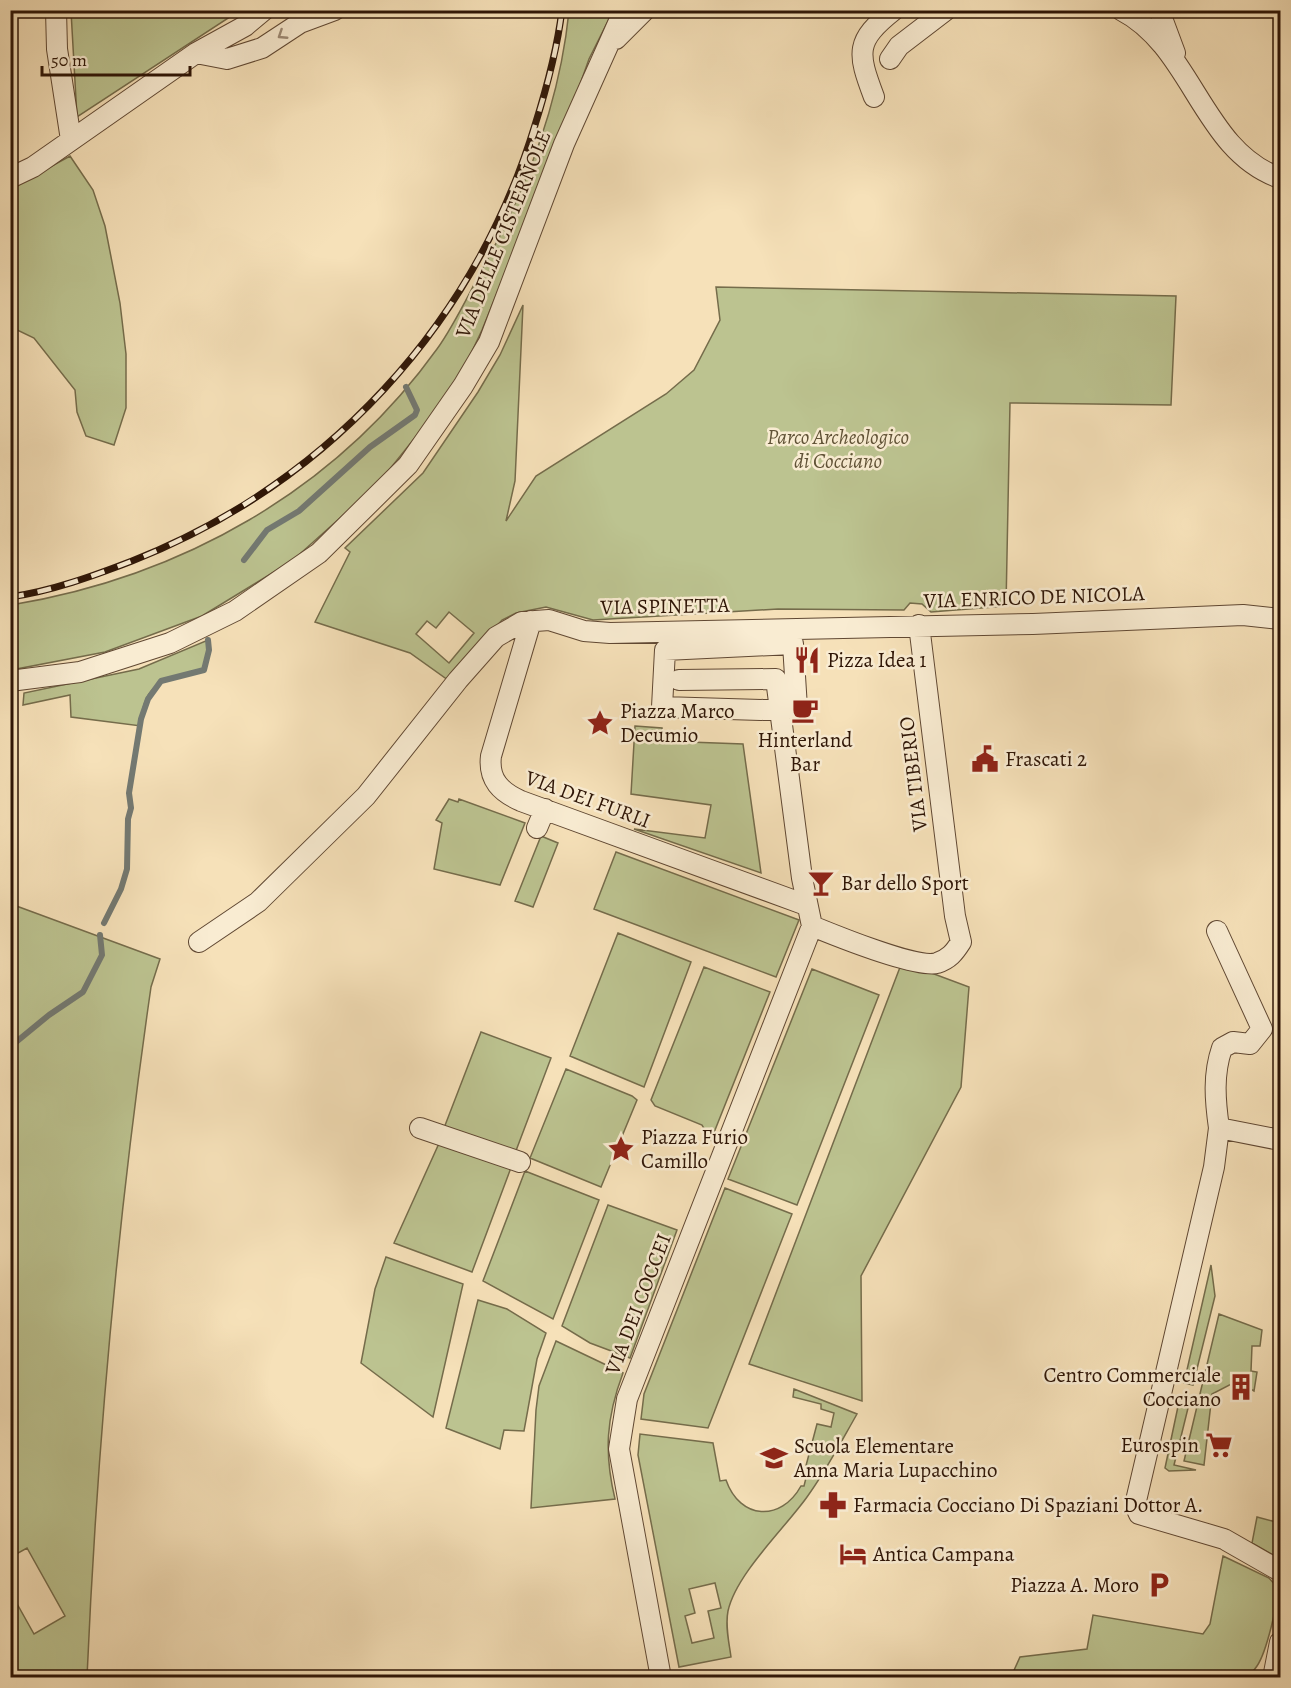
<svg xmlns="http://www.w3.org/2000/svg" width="1291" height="1688" font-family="Alegreya,serif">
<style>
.green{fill:#bcc390;stroke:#756c4b;stroke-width:1.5;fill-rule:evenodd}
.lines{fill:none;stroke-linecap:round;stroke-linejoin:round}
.stream{stroke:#737972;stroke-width:6}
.street-casing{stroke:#604833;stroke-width:22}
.street{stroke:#f9ecd2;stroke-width:20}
.rail-casing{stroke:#2e1506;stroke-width:7}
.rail{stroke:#f9ecd2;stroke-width:4.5;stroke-dasharray:14;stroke-linecap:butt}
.oneway{stroke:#9e8b76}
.labels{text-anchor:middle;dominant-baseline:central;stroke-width:5;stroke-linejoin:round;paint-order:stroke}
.street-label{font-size:21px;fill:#2e1506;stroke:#f9ecd2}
.park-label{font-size:21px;font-style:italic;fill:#605236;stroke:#f9ecd2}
.poi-label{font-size:21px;fill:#2e1506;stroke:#f9ecd2;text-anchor:start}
</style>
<rect width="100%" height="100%" fill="#f6e1b9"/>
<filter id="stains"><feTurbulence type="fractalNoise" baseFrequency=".00333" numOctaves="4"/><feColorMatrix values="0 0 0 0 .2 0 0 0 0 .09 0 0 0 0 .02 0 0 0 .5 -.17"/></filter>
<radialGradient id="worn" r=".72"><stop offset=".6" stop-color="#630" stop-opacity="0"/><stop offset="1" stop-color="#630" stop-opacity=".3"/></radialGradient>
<!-- green -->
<path class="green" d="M71 11H239L77 117Z
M569 11H613L589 59 567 121 482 330 466 364 430 419 377 485 292 561 202 616 105 652 11 670V605C181 577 335 491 437 349 455 324 469 293 484 266 527 188 560 100 569 11Z
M70 156 93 190 105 226 120 303 126 354V408L114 445 86 436 77 412 75 390 34 338 13 328 10 318V189Z
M716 287 1176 296 1171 405 1010 403 1006 606 931 612 922 604 910 603 904 610 778 609 593 620 546 607 516 613 502 620 448 680 410 653 315 622 350 552 345 548 423 473 478 392 500 355 523 305 515 481 506 521 536 476 666 394 694 370 720 320ZM449 612 474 633 449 663 416 634 427 621 436 628Z
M208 640 209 650 204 670C170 681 142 677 141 726L71 717 70 695 23 705 24 693 139 669Z
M635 726 662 728V741L743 744 761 873 634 829 705 838 711 805 631 794Z
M449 799 458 802 459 799 525 823 500 885 434 869 442 823 436 820Z
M541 836 558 843 533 907 515 901Z
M616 852 799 920 776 977 594 909Z
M11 904 160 959 151 987C118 1215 97 1447 87 1677H11V1593L34 1634 65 1616 27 1548 11 1557Z
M618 933 691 962 644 1087 570 1056Z
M902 962 969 987 961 1087 861 1276 862 1401 749 1364Z
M704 967 770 992 711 1140 702 1125 655 1106 651 1100Z
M812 969 879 995 797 1205 728 1179Z
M481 1032 551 1058 514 1156 444 1128Z
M566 1069 632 1096 637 1100 601 1187 530 1158Z
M441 1139 512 1165 472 1272 394 1243Z
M525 1171 599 1200 553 1319 483 1281Z
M725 1188 792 1214 708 1428 641 1419 644 1394Z
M608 1205 677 1230 630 1358 590 1343 562 1326Z
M386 1257 463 1284 433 1417 361 1363 375 1289Z
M1211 1265 1215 1296 1193 1385 1184 1383Z
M478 1300 507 1309 546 1333 537 1359 524 1431 504 1430 500 1449 446 1428Z
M1219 1314 1262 1330 1260 1346H1252L1251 1371 1257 1372 1254 1391 1237 1381 1212 1394 1204 1465 1184 1461Z
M556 1341 623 1373C606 1418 604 1453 615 1499L531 1508 536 1410 539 1386Z
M794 1389 857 1414C841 1442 826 1471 807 1497 785 1528 736 1574 728 1611 725 1626 729 1642 731 1657L679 1667 638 1455 640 1434 713 1443 720 1481 726 1480C740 1520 781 1522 801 1486H804L806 1478 803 1477 817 1424 831 1427 834 1413 821 1409V1404L793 1397ZM715 1583 721 1608 708 1611 714 1638 692 1643 685 1616 695 1613 689 1589Z
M1180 1397 1190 1400 1174 1465 1196 1470 1169 1471 1165 1468Z
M1257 1517 1280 1523V1559L1252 1543Z
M1223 1556 1269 1578 1277 1587C1279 1602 1266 1653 1257 1666 1254 1671 1249 1675 1243 1678L1011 1677 1020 1657 1087 1649 1093 1615 1203 1634 1210 1624Z"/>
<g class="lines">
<!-- stream -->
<path class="stream" d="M244 560 267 530 299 511 370 447 415 415 417 410 406 387
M104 923 121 889 127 869 128 819 131 808 129 793 141 719 148 699 161 681 204 670 209 650 208 640
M10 1047 49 1015 83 992 102 955 100 935"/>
<defs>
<path id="street" d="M56 10 57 49 71 140
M1121 10C1193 47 1202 151 1280 178
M1159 10 1175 53
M616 39 645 10
M196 53 227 59 262 48 300 23 335 10
M890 59 899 46 946 10
M874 97C857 52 855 41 894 10
M10 178 33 167 196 53 245 26 264 10
M531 621 491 756C488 780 501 792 521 801L806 905
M793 644 797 708 761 710 662 707 665 650Z
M10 681 80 672 170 643 235 611 319 553 408 465 463 386 489 342 564 144 624 10
M537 828 545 809
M812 926C834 935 917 969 937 963 949 959 954 953 961 942L955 916 919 625
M1217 931 1262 1029 1250 1044 1233 1042 1222 1048C1213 1074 1215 1100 1219 1128
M199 942 258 902 366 796 458 680 496 637 522 622 549 620 584 631 610 633 1033 624 1243 615 1280 619
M420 1128 520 1162
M1280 1140 1219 1128 1214 1167 1135 1505 1139 1514 1224 1539 1280 1571
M661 1678 619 1449 627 1399 812 926 802 878 776 679 679 680
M1273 1678 1280 1642"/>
</defs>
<!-- street casing -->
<use href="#street" class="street-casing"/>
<!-- street -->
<use href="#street" class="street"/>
<defs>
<path id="rail" d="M10 597C52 591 93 576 132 561 327 484 474 326 535 125 547 87 557 50 562 10"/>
</defs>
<!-- rail casing -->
<use href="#rail" class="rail-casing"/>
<!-- rail -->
<use href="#rail" class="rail"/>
</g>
<!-- one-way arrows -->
<defs><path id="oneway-chevron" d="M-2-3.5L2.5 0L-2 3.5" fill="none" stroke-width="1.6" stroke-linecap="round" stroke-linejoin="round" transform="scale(1.5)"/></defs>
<use class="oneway" href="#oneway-chevron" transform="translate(282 35) rotate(147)"/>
<!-- icons -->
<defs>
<symbol id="restaurant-bare" viewBox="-9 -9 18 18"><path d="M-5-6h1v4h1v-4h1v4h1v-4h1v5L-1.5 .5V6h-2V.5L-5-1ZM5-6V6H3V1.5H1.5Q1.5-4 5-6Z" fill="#8f2418" stroke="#f9ecd2" stroke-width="2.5" paint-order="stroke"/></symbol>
<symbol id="cafe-bare" viewBox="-9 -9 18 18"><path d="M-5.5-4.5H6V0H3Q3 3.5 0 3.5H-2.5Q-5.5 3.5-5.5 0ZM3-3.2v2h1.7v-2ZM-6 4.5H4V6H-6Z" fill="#8f2418" stroke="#f9ecd2" stroke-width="2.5" paint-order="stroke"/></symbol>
<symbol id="sight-bare" viewBox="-9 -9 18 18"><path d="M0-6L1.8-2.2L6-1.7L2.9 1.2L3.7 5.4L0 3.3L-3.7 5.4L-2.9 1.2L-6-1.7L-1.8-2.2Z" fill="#8f2418" stroke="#f9ecd2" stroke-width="2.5" paint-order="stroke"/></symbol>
<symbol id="civic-bare" viewBox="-9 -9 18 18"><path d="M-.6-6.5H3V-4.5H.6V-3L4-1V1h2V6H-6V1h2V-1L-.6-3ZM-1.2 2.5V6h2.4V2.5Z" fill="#8f2418" stroke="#f9ecd2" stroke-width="2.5" paint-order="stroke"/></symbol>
<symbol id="bar-bare" viewBox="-9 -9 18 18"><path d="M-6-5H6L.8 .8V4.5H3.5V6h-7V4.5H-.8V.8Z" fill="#8f2418" stroke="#f9ecd2" stroke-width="2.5" paint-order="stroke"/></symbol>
<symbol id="building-bare" viewBox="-9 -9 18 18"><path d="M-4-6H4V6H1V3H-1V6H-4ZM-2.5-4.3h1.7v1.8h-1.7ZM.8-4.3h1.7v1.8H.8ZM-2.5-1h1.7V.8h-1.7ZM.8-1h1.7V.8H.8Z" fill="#8f2418" stroke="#f9ecd2" stroke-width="2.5" paint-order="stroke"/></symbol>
<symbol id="supermarket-bare" viewBox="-9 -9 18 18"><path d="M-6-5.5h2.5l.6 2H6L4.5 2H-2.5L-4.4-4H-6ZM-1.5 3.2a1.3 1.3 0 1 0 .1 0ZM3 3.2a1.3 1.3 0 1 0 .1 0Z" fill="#8f2418" stroke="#f9ecd2" stroke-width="2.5" paint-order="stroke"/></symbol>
<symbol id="school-bare" viewBox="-9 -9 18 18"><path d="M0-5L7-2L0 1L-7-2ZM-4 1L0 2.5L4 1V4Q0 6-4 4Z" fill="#8f2418" stroke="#f9ecd2" stroke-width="2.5" paint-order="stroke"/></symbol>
<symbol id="pharmacy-bare" viewBox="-9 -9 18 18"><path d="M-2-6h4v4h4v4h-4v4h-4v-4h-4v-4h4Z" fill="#8f2418" stroke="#f9ecd2" stroke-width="2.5" paint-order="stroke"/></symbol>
<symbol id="hotel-bare" viewBox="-9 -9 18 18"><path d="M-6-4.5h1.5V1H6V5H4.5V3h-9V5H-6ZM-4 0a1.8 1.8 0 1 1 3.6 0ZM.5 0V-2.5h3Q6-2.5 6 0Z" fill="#8f2418" stroke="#f9ecd2" stroke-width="2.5" paint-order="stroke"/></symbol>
<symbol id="parking-bare" viewBox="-9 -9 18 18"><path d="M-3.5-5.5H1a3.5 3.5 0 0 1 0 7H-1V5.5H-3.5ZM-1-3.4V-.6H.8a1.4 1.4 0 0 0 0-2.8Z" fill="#8f2418" stroke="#f9ecd2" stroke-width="2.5" paint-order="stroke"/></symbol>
</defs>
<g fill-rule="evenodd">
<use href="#restaurant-bare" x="788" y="641" width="38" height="38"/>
<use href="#cafe-bare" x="786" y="691" width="38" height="38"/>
<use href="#sight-bare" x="581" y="704" width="38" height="38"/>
<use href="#civic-bare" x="966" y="740" width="38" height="38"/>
<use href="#bar-bare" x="802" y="864" width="38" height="38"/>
<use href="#sight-bare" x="602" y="1130" width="38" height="38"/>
<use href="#building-bare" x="1222" y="1368" width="38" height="38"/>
<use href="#supermarket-bare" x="1200" y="1426" width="38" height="38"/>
<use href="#school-bare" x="755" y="1439" width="38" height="38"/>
<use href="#pharmacy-bare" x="814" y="1486" width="38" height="38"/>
<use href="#hotel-bare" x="834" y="1535" width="38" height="38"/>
<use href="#parking-bare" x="1140" y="1566" width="38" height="38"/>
</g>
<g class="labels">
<!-- street labels -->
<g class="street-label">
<text transform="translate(503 234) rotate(-68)">VIA DELLE CISTERNOLE</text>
<text transform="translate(1034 597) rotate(-2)">VIA ENRICO DE NICOLA</text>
<text transform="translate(665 606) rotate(-1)">VIA SPINETTA</text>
<text transform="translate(913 774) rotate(-97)">VIA TIBERIO</text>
<text transform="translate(588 799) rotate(20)">VIA DEI FURLI</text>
<text transform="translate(638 1304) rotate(-69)">VIA DEI COCCEI</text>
</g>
<!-- park labels -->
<g class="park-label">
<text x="838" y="437">Parco Archeologico<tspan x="838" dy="24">di Cocciano</tspan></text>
</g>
<!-- poi labels -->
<g class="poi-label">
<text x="827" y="660">Pizza Idea 1</text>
<text x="620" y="711">Piazza Marco<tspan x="620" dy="24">Decumio</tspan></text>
<text x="805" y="740" text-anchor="middle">Hinterland<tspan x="805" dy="24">Bar</tspan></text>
<text x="1005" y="759">Frascati 2</text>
<text x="841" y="883">Bar dello Sport</text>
<text x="641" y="1137">Piazza Furio<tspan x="641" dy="24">Camillo</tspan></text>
<text x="1221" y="1375" text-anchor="end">Centro Commerciale<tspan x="1221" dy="24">Cocciano</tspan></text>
<text x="1199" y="1445" text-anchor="end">Eurospin</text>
<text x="794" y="1446">Scuola Elementare<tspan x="794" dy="24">Anna Maria Lupacchino</tspan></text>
<text x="853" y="1505">Farmacia Cocciano Di Spaziani Dottor A.</text>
<text x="873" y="1554">Antica Campana</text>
<text x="1139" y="1585" text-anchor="end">Piazza A. Moro</text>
</g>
</g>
<!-- margin -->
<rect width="1291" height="1688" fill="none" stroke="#f6e1b9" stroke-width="36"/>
<rect x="12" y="12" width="1267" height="1664" fill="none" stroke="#2e1506" stroke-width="3"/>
<rect x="18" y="18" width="1255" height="1652" fill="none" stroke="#2e1506" stroke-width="1.5"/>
<!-- scale -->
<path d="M42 66v9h148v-9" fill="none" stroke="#2e1506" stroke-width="3"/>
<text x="51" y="66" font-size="18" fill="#2e1506" stroke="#f9ecd2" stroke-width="4.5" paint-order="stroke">50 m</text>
<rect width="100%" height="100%" filter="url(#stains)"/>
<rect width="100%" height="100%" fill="url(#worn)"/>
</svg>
